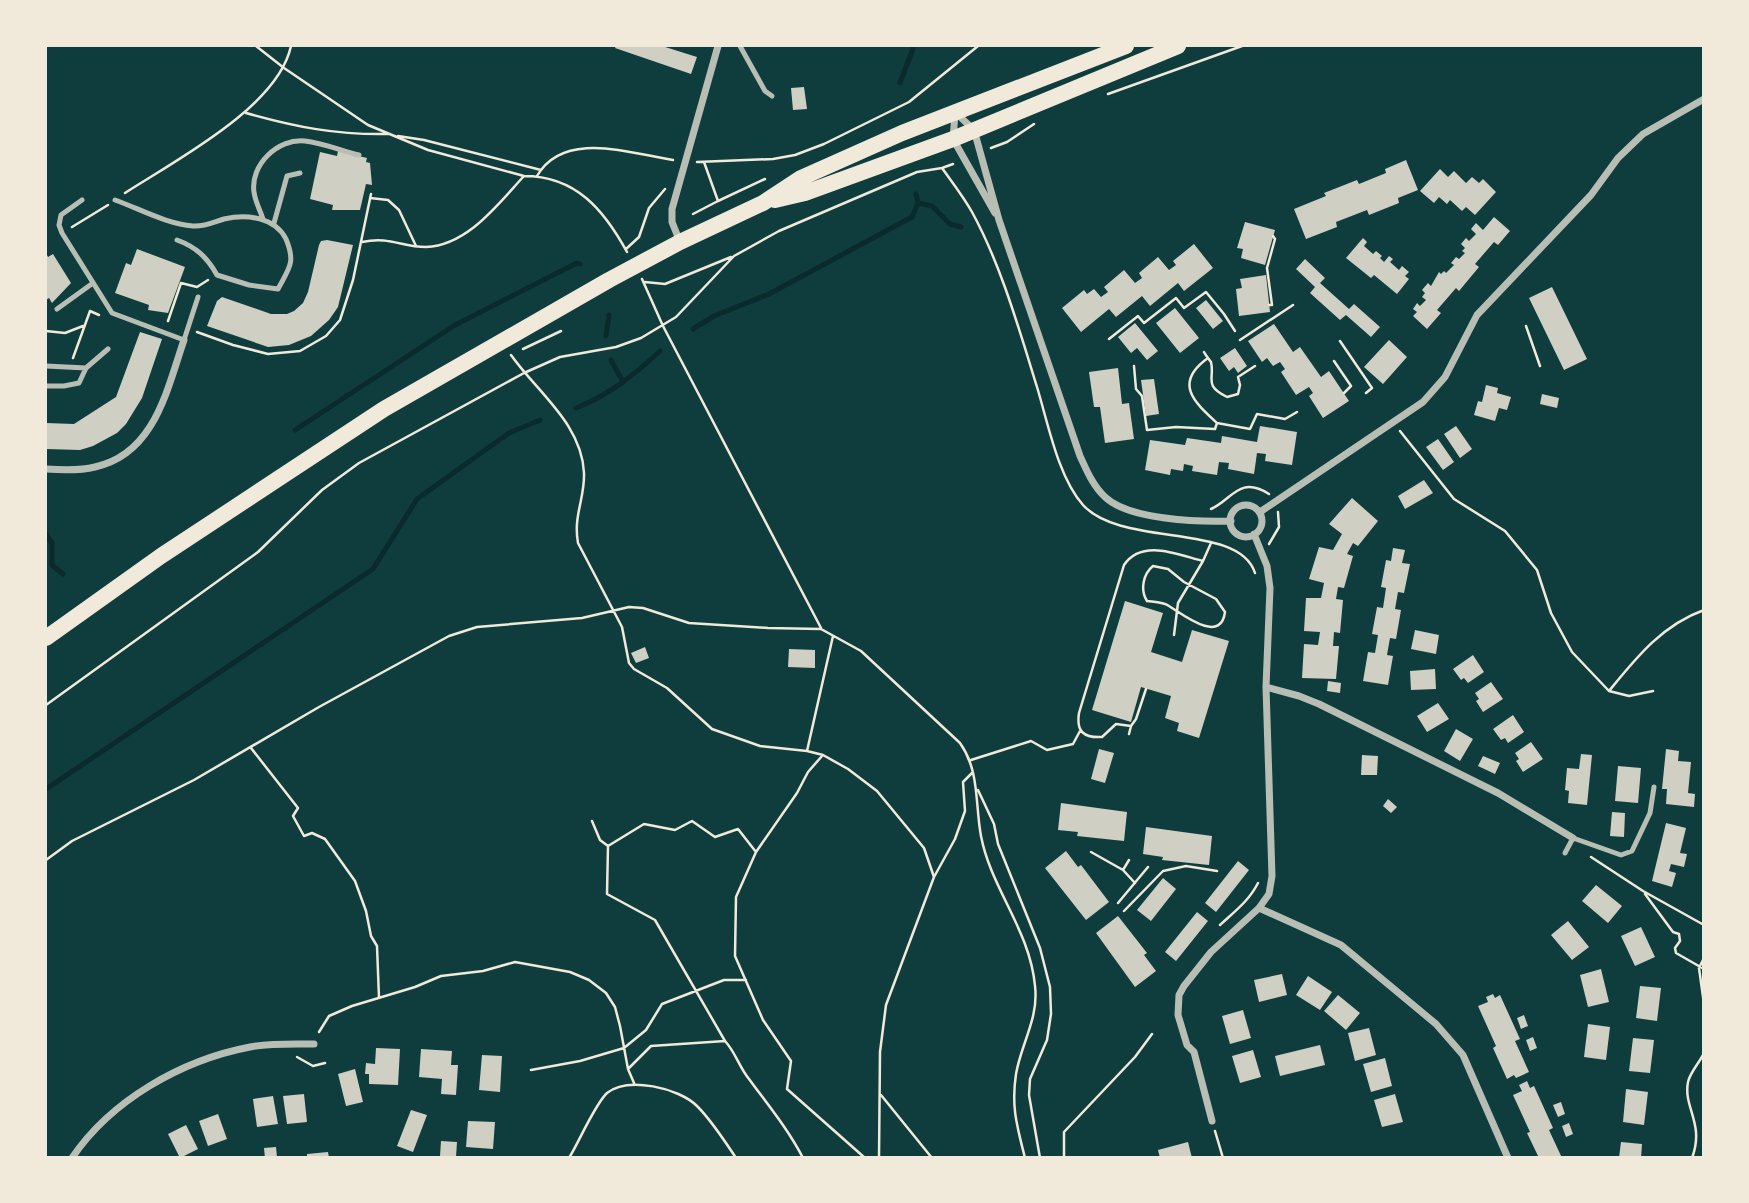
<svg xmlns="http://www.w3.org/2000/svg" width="1749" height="1203" font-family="Figtree,sans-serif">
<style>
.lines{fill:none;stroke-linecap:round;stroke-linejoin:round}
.stream{stroke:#0a2a2b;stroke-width:5}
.building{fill:#cfcfc3}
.path{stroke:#f1e9da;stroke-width:2.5}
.service{stroke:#b8beb3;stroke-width:5}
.minor{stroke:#b8beb3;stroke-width:7}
.primary{stroke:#f1e9da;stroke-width:16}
</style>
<rect width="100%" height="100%" fill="#0f3d3e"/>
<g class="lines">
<!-- stream -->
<path class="stream" d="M900 83 914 46
M918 203 932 206 950 224 961 227
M693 329 714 316 769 294 912 217 918 203 916 194
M606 336 609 315
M611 360 623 382
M576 408C609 395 634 375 660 351
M295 430 455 325 577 263 580 264
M46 534 52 543V565L63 574
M46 789 373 569 417 499 509 433 540 420"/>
</g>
<!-- building -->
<path class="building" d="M616 46H662L697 57 691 74 615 48Z
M804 87 807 109 793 110 791 88Z
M338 151 367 158 366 162 370 163 372 185 366 184 360 210H332L333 205 310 199 320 152 337 156Z
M1406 160 1418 190 1398 198 1399 203 1369 215 1367 210 1336 222 1337 227 1306 239 1294 209 1326 196 1324 193 1357 180 1359 184 1386 173 1385 169Z
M1440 169 1448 177 1454 171 1466 183 1472 177 1479 183 1483 179 1496 192 1475 215 1466 207 1462 211 1450 200 1447 204 1439 197 1434 203 1420 191Z
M1494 217 1510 231 1498 245 1494 242 1475 264 1479 267 1459 291 1456 288 1437 310 1441 313 1427 329 1413 316 1417 312 1413 309 1417 303 1420 306 1426 300 1422 297 1425 293 1422 290 1428 283 1431 286 1439 272 1441 274 1444 271 1446 273 1454 265 1451 263 1456 257 1459 259 1465 253 1462 251 1465 248 1461 244 1466 238 1469 241 1476 234 1471 229 1476 223 1483 230Z
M1245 222 1275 230 1265 265 1241 258 1243 249 1237 248Z
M1363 238 1367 242 1364 246 1373 254 1376 251 1382 256 1380 258 1384 262 1389 256 1393 259 1390 262 1399 270 1402 266 1409 272 1405 276 1409 279 1397 294 1374 275 1371 278 1346 258Z
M327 240 353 245 338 307 329 320 311 336 289 345 268 347 207 326 217 301 222 297 271 314H287L294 311 303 303 308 292 319 245 321 241Z
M1194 244 1213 268 1184 291 1178 283 1150 306 1142 296 1116 317 1109 309 1081 332 1062 308 1084 290 1087 294 1094 289 1101 297 1108 292 1104 287 1124 270 1135 283 1142 278 1139 273 1158 257 1169 270 1176 265 1173 261Z
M137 249 185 267 168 313 148 310 149 305 115 293 126 263 131 265Z
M46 253 48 257 53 254 71 283 52 303 49 298 46 300Z
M1305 259 1325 278 1320 283 1349 309 1354 304 1380 327 1371 337 1346 315 1340 320 1310 293 1315 287 1296 269Z
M1266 275 1270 312 1239 316 1236 289 1242 288 1240 279Z
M1552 287 1587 359 1564 370 1529 298Z
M1206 300 1223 321 1213 329 1196 308Z
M1175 308 1199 338 1180 353 1156 323Z
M1135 323 1158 351 1147 360 1137 348 1131 353 1118 337Z
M1274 324 1293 352 1300 347 1321 377 1329 371 1349 401 1323 418 1309 396 1313 393 1309 387 1296 395 1281 372 1285 369 1280 362 1273 366 1267 358 1262 362 1248 341Z
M140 332 162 339 142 398 126 424 117 433 93 446 80 450 46 449V423L74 424 116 397Z
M1389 340 1407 357 1383 384 1364 367Z
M1235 348 1247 366 1238 373 1234 367 1229 371 1220 358Z
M1118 368 1122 404 1129 403 1134 439 1105 443 1100 407H1094L1089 372Z
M1154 379 1159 414 1146 416 1141 380Z
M1486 385 1498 388 1497 393 1511 397 1507 410 1499 408 1495 421 1474 415 1478 401 1482 402Z
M1542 394 1559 398 1557 408 1540 404Z
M1260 426 1297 432 1292 465 1265 461 1266 454 1257 453 1254 474 1228 469 1229 463 1219 462 1217 475 1192 471 1193 466 1184 464 1183 471 1171 469 1170 475 1145 470 1150 440 1185 445 1187 438 1221 443 1222 436 1257 442Z
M1456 426 1472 449 1460 458 1444 434Z
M1438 439 1454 462 1443 470 1426 447Z
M1424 480 1433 493 1405 509 1398 496Z
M1352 498 1378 521 1358 546 1353 543 1347 554 1353 556 1344 588 1338 587 1336 599 1343 600 1340 633 1334 632 1333 646H1339L1336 679 1302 678 1304 644 1318 645 1320 632 1304 631 1306 598H1321L1324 583 1309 579 1319 547 1333 550 1342 534 1329 524Z
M1393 548 1405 550 1402 563 1410 564 1404 593 1398 592 1395 609 1401 610 1396 639 1390 638 1387 655 1393 656 1388 685 1363 681 1368 652 1375 653 1378 635 1372 634 1377 607 1383 608 1386 588 1381 587 1386 560 1391 561Z
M1125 601 1163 613 1151 652 1182 662 1192 630 1229 641 1199 738 1177 731 1179 723 1165 718 1171 696 1141 687 1131 722 1092 710Z
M1415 630 1439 635 1436 654 1411 649Z
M645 647 649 658 636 663 631 653Z
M789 649 815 650V668L788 667Z
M1473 655 1484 672 1468 683 1464 678 1461 680 1453 669Z
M1435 669 1436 689 1411 690 1410 671Z
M1328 681 1341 683 1340 693 1327 691Z
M1491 682 1503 699 1483 712 1476 701 1479 699 1475 693Z
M1438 703 1449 719 1427 732 1417 716Z
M1513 715 1524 732 1508 743 1505 738 1501 740 1493 729Z
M1456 729 1473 739 1460 761 1444 751Z
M1531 742 1543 759 1523 772 1516 761 1519 759 1515 753Z
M1099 749 1114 753 1105 783 1091 779Z
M1666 749 1679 751 1678 761 1691 762 1688 793 1695 794 1694 807 1666 804 1667 789H1662Z
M1581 754 1592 755 1587 805 1568 803 1569 791 1565 790 1567 768 1579 769Z
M1362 755 1378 756 1377 775H1361Z
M1483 756 1500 763 1495 774 1478 766Z
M1618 766 1641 768 1638 803 1615 801Z
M1388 799 1397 807 1391 813 1383 806Z
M1061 803 1127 812 1124 841 1077 836 1078 832 1058 830Z
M1612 812 1625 813 1624 837 1610 836Z
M1666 823 1686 828 1680 853 1687 854 1684 867 1671 864 1669 871 1676 873 1672 887 1652 881Z
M1146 827 1212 836 1209 865 1162 860 1163 857 1143 854Z
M1066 851 1078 867 1081 865 1109 902 1086 920 1045 868Z
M1238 861 1249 870 1216 912 1205 903Z
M1163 878 1176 889 1151 921 1137 910Z
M1596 885 1622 906 1608 923 1582 901Z
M1197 912 1208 921 1176 961 1165 952Z
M1118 916 1147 953 1144 955 1156 971 1135 987 1096 933Z
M1568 921 1589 947 1572 960 1551 935Z
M1641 927 1655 957 1635 966 1621 936Z
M1601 969 1609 1002 1588 1007 1580 975Z
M1282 974 1287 995 1259 1002 1254 980Z
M1308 976 1332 992 1320 1010 1296 995Z
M1640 986 1661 988 1657 1021 1636 1018Z
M1493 994 1495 998 1500 995 1520 1039 1515 1041 1529 1072 1516 1078 1514 1075 1507 1079 1493 1048 1496 1046 1478 1006 1488 1002 1486 997Z
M1338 995 1360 1013 1346 1030 1324 1011Z
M1243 1010 1251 1038 1230 1044 1222 1016Z
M1524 1015 1528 1026 1521 1029 1517 1018Z
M1588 1024 1610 1027 1606 1060 1584 1057Z
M1369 1028 1376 1055 1355 1061 1348 1033Z
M1533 1037 1537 1048 1530 1051 1526 1040Z
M1633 1038 1654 1040 1650 1073 1629 1071Z
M1320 1045 1325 1065 1280 1076 1275 1056Z
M376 1048 400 1049 398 1085 369 1084V1074H365L366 1063 375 1064Z
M421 1049 452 1051 451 1065H458L456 1095 441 1094 442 1079 419 1077Z
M1253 1050 1261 1077 1240 1083 1232 1056Z
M482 1055 502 1056 500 1092 479 1090Z
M1385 1058 1392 1086 1371 1092 1363 1064Z
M355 1069 363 1102 346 1106 338 1074Z
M1527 1081 1530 1088 1534 1086 1553 1128 1549 1130 1562 1158H1539L1527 1133 1530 1132 1513 1095 1522 1091 1519 1085Z
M1626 1089 1648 1092 1644 1125 1623 1122Z
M304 1094 307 1122 287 1124 283 1096Z
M1395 1094 1403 1122 1382 1127 1374 1100Z
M273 1096 278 1124 257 1127 253 1099Z
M1561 1102 1565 1114 1558 1117 1553 1105Z
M411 1110 427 1115 413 1152 397 1146Z
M218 1114 227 1139 208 1146 199 1121Z
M468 1121 495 1122 493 1149 466 1147Z
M1569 1123 1573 1134 1566 1137 1562 1126Z
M186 1125 198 1149 180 1158 168 1134Z
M441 1141 457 1142 456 1157 440 1156Z
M1188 1142 1192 1158H1160L1158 1150Z
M1621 1142 1642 1144 1641 1158H1619Z
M276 1147 277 1157 265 1158 264 1148Z
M328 1152 329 1158H307V1154Z"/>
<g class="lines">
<!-- path -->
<path class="path" d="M256 46 284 68 368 125 428 150 524 176C576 176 604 210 627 252
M1108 94 1242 46
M246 113C296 127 336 135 388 134
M398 136 424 140 541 170
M991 148 1007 142 1034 124
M697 162 773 159 795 155 824 144 909 102 978 46
M704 162 718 201 765 179
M942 168C952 182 963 196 972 212 1001 265 1019 329 1037 387 1048 423 1058 477 1083 505 1122 548 1239 522 1255 573
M537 176C564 129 632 154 673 160
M125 193C176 160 278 107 291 46
M370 198 388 200 399 210 416 246
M693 214 718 201
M72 227 108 205
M362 242C390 236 401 247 426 247 468 245 498 204 524 176
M626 249 639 237 649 208 665 189
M642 279 663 326 821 628
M645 282 665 284 731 257
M1269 305H1272L1267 268 1275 239 1273 236
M168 321 181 283 197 287 208 280
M1526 326 1540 366
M46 331 65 333 83 326
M197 332 233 345 268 354 300 351 326 336 340 320 353 280 371 194
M1109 339 1138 316 1144 323 1176 298 1184 308 1206 292 1224 314 1235 331
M1240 340 1293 305
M1340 341 1372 388 1366 393
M523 349 561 331
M1204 352C1206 356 1209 359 1211 362 1215 379 1203 385 1227 397L1238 394 1240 385 1238 377 1255 366
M511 355C537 392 582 424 584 473 585 498 573 516 578 543L622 627 629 663 634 669 667 688 712 729 760 746 807 751 823 755 848 769 877 791 924 848 934 877 886 1005 880 1052 879 1158
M73 358 90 311 99 315
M1208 358C1173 383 1194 402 1217 423
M1334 361 1351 386 1344 393
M1134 366 1136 389 1142 396 1147 430 1176 427 1215 429 1217 423 1250 429 1257 414 1285 419 1297 412
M1400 431 1454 499 1505 531 1537 570 1551 613 1572 652 1609 691 1629 696 1653 691
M1211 509C1232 500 1239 475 1269 494
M1269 544 1279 527 1278 512
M1153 566 1168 569 1184 582 1216 599 1225 612C1221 645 1182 614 1169 606 1163 602 1154 602 1147 601 1140 590 1143 574 1153 566Z
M1174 635 1178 603 1203 561 1211 543
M1146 689 1136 719 1131 726 1116 724 1102 737C1084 738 1076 732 1079 713L1124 565C1142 538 1179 555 1203 561
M1609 691C1636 658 1662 625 1704 610
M46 705 258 552 322 490 359 463 524 373 560 357 616 347 641 338 676 317 734 256 779 231 917 172 942 168 953 164
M1129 734 1131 726
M251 748 298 808 293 816 304 836 312 833 325 839 355 881 366 911 371 936 377 946 379 998
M807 751 833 636
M822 756 808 772 797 793 756 852 736 897 735 956 763 1020 791 1061 787 1089 865 1158
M971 760 1031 741 1047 750 1073 744 1080 731
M978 790 994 824 998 844 1040 948 1050 987 1051 1014 1047 1040 1030 1079 1029 1095 1040 1158
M592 821 600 840 608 846 607 894 655 920 725 1041
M608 846 644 824 675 830 692 821 715 837 738 829 756 852
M1091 852 1123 870 1129 860
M1591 857 1643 891 1704 925
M46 860 72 841 194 780 319 707 449 636 477 627 582 618 629 607 643 608 689 623 768 628 821 629 861 651 960 743C980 771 975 805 981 836 991 889 1030 930 1035 986 1039 1018 1021 1044 1016 1074 1011 1107 1017 1126 1025 1158
M1123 870 1135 883
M934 877 955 839 965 811 963 782 972 773
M1645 894 1673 932 1679 934 1680 941 1675 948 1676 953 1704 969
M1118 903 1148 867
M1124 911 1163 871 1186 866 1217 871
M1220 925C1234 912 1249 901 1258 883
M1704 958 1699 968 1704 1004
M319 1032 329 1016 352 1006 415 987 441 976 483 971 515 962 570 972 589 980 606 993 615 1007 620 1026 628 1069
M297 1057 313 1066 325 1063
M531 1070 580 1061 624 1048 646 1030 662 1004 724 980H746
M634 1083 628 1069 651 1046 725 1041C736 1053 739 1067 749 1079 768 1105 788 1129 803 1158
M881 1095 932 1158
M1215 1131 1223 1158
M569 1158C579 1142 595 1104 607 1093 628 1076 679 1088 697 1106 712 1121 724 1140 736 1158
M1064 1158V1132L1135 1057 1152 1034
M1692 1158C1705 1123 1683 1108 1688 1082 1690 1072 1700 1062 1704 1053"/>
<!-- service -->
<path class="service" d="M740 46 765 91 772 96
M82 200 61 215 59 225 62 233 112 313 184 340 198 297
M115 200C140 209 167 224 193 226 204 227 214 222 224 219 247 214 275 217 286 239 296 263 289 268 278 289L249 285 217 275C207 257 196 247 177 240
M263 219C260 210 255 201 254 192 250 165 278 138 305 141 323 143 342 151 359 155
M274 223 287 176 300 173
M57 309 93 283
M46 366 86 368 108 349
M46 386H64L79 383 86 368
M1565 853 1573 838 1621 855 1632 851 1650 813 1654 787"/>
<!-- minor -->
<path class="minor" d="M956 113 974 130 999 220 1080 456C1087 471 1093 486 1105 497 1129 520 1199 522 1231 521
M955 114 953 139 995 213
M680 242 672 222V209L718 46
M46 469C61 470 79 471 95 467 155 454 167 389 184 340
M1230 521a16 16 0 1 1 32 0a16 16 0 1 1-32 0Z
M1260 512 1423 402 1445 377 1477 315 1591 195 1618 158 1643 134 1704 99
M1266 687 1299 696 1319 704 1498 793 1573 838
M1259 908 1341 945 1436 1024 1463 1055 1508 1158
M1212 1121 1194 1052 1187 1045 1178 1015 1179 995 1184 986 1211 952 1259 908 1269 894 1272 876 1266 687 1270 588 1267 566 1254 534
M72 1158C111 1100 182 1060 250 1047 271 1043 293 1044 314 1044"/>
<!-- primary -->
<path class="primary" d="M775 200 805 193 953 139 1178 46
M46 638 161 556 384 409 609 280 680 242 763 203 801 178 902 133 1126 46"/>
</g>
<!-- border -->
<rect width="1749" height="1203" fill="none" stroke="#f1e9da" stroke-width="94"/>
</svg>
